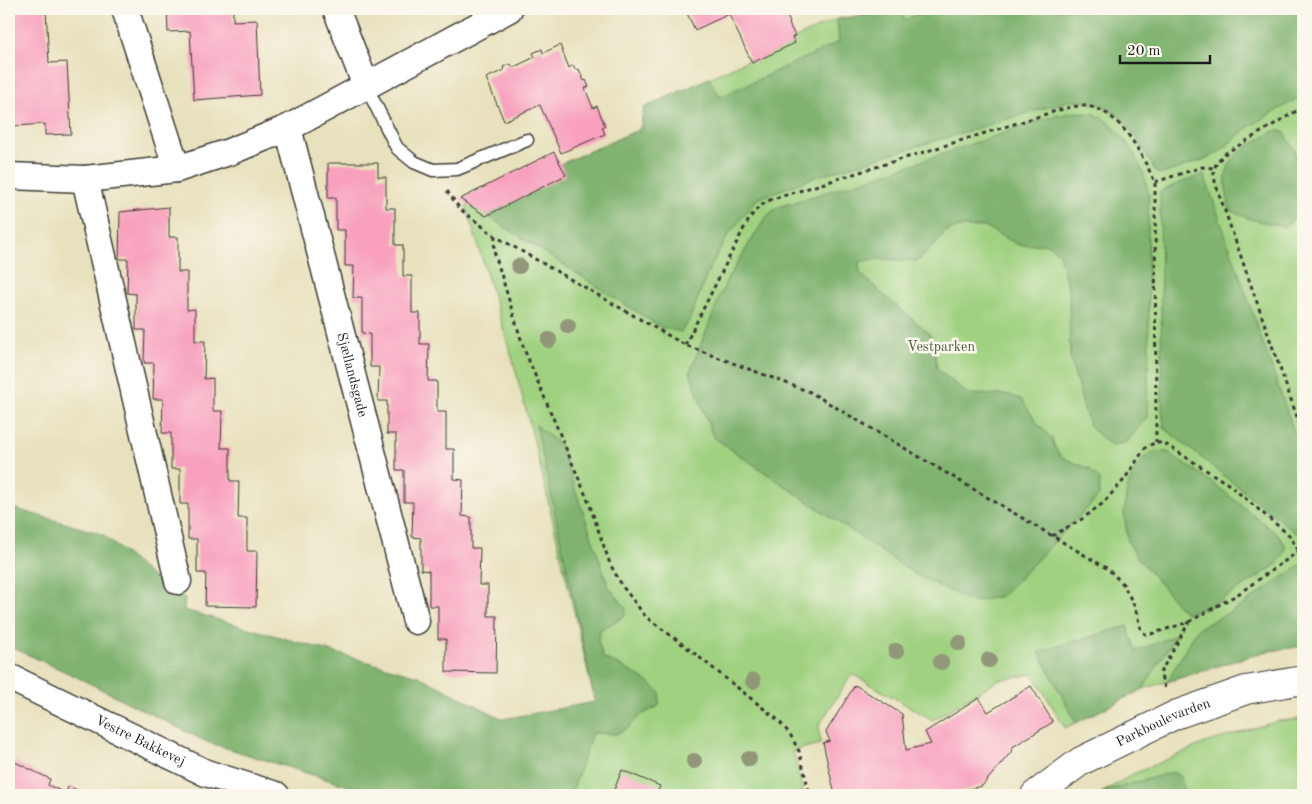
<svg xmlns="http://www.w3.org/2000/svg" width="1312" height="804" font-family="'Old Standard TT',serif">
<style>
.green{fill:#a0d181;stroke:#5e764e}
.forest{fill:#80b36f;stroke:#4e6846}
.building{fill:#f8a0be}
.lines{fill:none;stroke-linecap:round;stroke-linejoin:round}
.service-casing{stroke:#3b3a34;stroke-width:15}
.minor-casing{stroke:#3b3a34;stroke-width:29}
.tertiary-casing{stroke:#3b3a34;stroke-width:30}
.path{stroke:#3b3a34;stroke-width:3;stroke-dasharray:4 4;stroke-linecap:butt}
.service{stroke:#fff;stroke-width:12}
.minor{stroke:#fff;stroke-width:26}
.tertiary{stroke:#fff;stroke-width:28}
.tree{fill:#919778}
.labels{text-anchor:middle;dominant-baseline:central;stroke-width:5;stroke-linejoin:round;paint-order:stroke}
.park-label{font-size:14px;fill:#4a5b3f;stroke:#fbf7ec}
.street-label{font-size:14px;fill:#1c1c1c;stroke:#fbf7ec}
</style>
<rect width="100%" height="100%" fill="#fbf7ec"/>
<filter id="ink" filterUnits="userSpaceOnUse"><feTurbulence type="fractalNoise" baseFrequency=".02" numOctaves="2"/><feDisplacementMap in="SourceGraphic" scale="10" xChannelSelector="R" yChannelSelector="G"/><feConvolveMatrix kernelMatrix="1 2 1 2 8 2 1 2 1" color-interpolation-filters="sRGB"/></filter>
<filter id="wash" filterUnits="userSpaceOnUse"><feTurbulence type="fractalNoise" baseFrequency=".0096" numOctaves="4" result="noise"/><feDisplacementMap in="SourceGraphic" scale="20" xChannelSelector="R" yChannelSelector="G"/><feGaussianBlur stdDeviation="1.12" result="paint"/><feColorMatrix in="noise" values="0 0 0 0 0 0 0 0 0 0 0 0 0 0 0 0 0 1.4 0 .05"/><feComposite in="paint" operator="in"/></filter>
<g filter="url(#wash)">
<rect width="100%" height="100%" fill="#e8e1bd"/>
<!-- green -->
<path class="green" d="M912 9H1303V646L1262 652 1143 689 1065 728 1033 674 998 680 933 720 852 674 819 725 820 744 793 751 803 792 792 795H569L595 702 535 444 513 361 466 206 640 129 644 108 837 19Z
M1303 719V795H1098L1133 774 1205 743 1278 721Z"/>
<!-- forest -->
<path class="forest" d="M928 9H1303V95L1247 128 1218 153 1205 159 1163 174 1157 173C1134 135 1121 98 1068 101L815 177 757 199 729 234 710 267 689 321 681 332 660 327 488 216 497 192 640 129 644 108 709 78 720 97 839 42 837 19 901 10 905 20Z
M1074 112 1095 114 1110 123 1132 149 1144 175 1149 196 1148 233 1149 346 1147 417 1127 442 1111 446 1089 426 1070 358 1069 293 1059 253 1047 244 1019 245 985 227H959L945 232 935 245 918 261 876 259 859 262 860 273 880 292 929 333 934 346 937 369 968 394 1011 395 1022 400 1037 423 1052 439 1055 448 1061 457 1090 469 1100 480 1099 496 1002 596 973 602 916 575 713 437 690 372 726 281 766 217 778 207 881 175 1047 118Z
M1277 130 1285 133 1295 151 1300 180 1302 210 1286 227 1250 219 1230 210C1228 198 1223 184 1227 171 1231 152 1261 139 1277 130Z
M1204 174 1303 457V535L1295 532 1164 428 1162 409 1160 192 1177 184Z
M536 425 560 445 609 587 626 608 625 615 620 619 601 629 598 640 603 658 623 667 648 682 660 693 659 706 641 715 628 728 616 734 592 733 571 795H377L207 742 77 677 9 646V507L102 534 162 585 185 598 184 610 418 676 503 719 595 702Z
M1156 451 1168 452 1216 485 1278 535 1285 544V552L1277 564 1246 585 1207 608 1185 613 1137 557 1128 542 1124 513 1127 488 1135 470 1146 456Z
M1303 563V646L1263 652 1167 682 1197 629 1238 608Z
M1127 626 1136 651 1176 635 1143 689 1076 723 1039 652Z
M1173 772 1181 777 1184 788 1181 795H1098L1105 791Z"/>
<g id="blocks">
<!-- building -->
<path class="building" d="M9 9H46L49 63 67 62 71 134 45 135V124L14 126 11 68H9Z
M167 9H233V21L257 20 260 95 194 100 190 31 168 32Z
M685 9H780L784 17 787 16 790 23 789 24 795 36 792 37 795 43 752 63 729 14 695 30Z
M560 45 569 68 573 65 576 70 579 69 584 81 586 80 589 87 585 88 593 108 597 106 605 126 602 127 605 134 561 153 540 105 504 121 486 78 504 70 503 67 510 64 514 67 535 57 533 53 542 49 543 53Z
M554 152 566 175 486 216 460 199Z
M328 163H378V177H386V208H395V245H403V276H412V313H420V344H429L428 381H437V412H446V449H454V479L463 480 462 516 471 517V548H480L479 585H488V616H497L496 673 446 672V639H438V606H429V571L421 570V538L412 537 413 502H404V470H396V434H387V401H378L379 367H370V334L362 333V298H353L354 266H345V230H336V198H328Z
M169 207V237H178V272H187V310L195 309V341H205L204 379 213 378V411H222L221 448H230V481H239L238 518H247V551H257L256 607 205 606 206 573H197V539H188V504H180V469H171V433H162L163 399H153L154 363H144L145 330H136V294L127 293 128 259H119L120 212Z
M855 685 902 714 906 750 931 744 925 732 979 698 988 712 1031 686 1053 722 1011 748 1012 751 982 786 957 792V795H835L823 743 830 741 826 732Z
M9 759 50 779 48 785 65 793 69 786 87 795H9Z
M622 770 660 786 656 795H612Z"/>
</g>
</g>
<g filter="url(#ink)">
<use href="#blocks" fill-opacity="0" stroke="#3b3a34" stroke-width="1"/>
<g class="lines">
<defs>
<path id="service" d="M366 86 397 148 414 162 433 170 457 169 527 140"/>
<g id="minor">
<path d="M125 9 177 169"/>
<path d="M336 9 366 86"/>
<path id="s1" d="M288 128 416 621"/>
<path d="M9 176 85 179 177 169 229 152 288 128 509 9"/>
<path d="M85 179 178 581"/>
<path id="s2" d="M9 677 206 773 276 795"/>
</g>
<g id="tertiary">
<path id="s3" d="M1035 795 1081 761 1175 715 1246 690 1303 680"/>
</g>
</defs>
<!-- service casing -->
<use href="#service" class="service-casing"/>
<!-- minor casing -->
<use href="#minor" class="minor-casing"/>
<!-- tertiary casing -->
<use href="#tertiary" class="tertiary-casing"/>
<!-- path -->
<path class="path" d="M1303 107 1226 153C1211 166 1212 173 1218 191L1303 434
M1155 182 1202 167 1214 168
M447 191 460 209 495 236 685 345 810 392 1108 569 1123 584 1135 607 1141 630 1145 634H1151L1189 622 1238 594 1299 551 1303 549
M495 236 494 251 524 349 589 503 610 564 623 587 646 617 689 649 778 720 790 734 799 751 810 795
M685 345 743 230C751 216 755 208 770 200L1059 110C1068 108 1076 105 1086 106 1121 110 1141 154 1155 182L1156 442
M1052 536 1082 519 1102 504 1124 480 1145 448 1156 442 1167 445 1228 484 1289 535 1299 551
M1165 688 1160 673 1189 622"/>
<!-- service -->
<use href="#service" class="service"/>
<!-- minor -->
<use href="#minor" class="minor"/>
<!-- tertiary -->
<use href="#tertiary" class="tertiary"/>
</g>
<!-- trees -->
<g class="tree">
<circle cx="519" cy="266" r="8"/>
<circle cx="568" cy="326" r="8"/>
<circle cx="549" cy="340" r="8"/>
<circle cx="959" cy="643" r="8"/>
<circle cx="896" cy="651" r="8"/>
<circle cx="989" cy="660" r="8"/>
<circle cx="941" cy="662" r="8"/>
<circle cx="753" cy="681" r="8"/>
<circle cx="749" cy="759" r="8"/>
<circle cx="694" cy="761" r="8"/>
</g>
</g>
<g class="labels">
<!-- park labels -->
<g class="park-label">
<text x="941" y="347">Vestparken</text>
</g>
<!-- street labels -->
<g class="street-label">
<text stroke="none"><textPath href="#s1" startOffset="255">Sjællandsgade</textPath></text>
<text stroke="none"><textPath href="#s3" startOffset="148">Parkboulevarden</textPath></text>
<text stroke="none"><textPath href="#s2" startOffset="146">Vestre Bakkevej</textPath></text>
</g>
</g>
<!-- margin -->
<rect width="1312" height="804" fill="none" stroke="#fbf7ec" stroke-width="30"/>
<!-- scale -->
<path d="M1120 55v8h90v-8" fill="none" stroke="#1c1c1c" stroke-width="2.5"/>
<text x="1127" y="55" font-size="15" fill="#1c1c1c" stroke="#fbf7ec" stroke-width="4" paint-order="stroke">20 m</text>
</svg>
